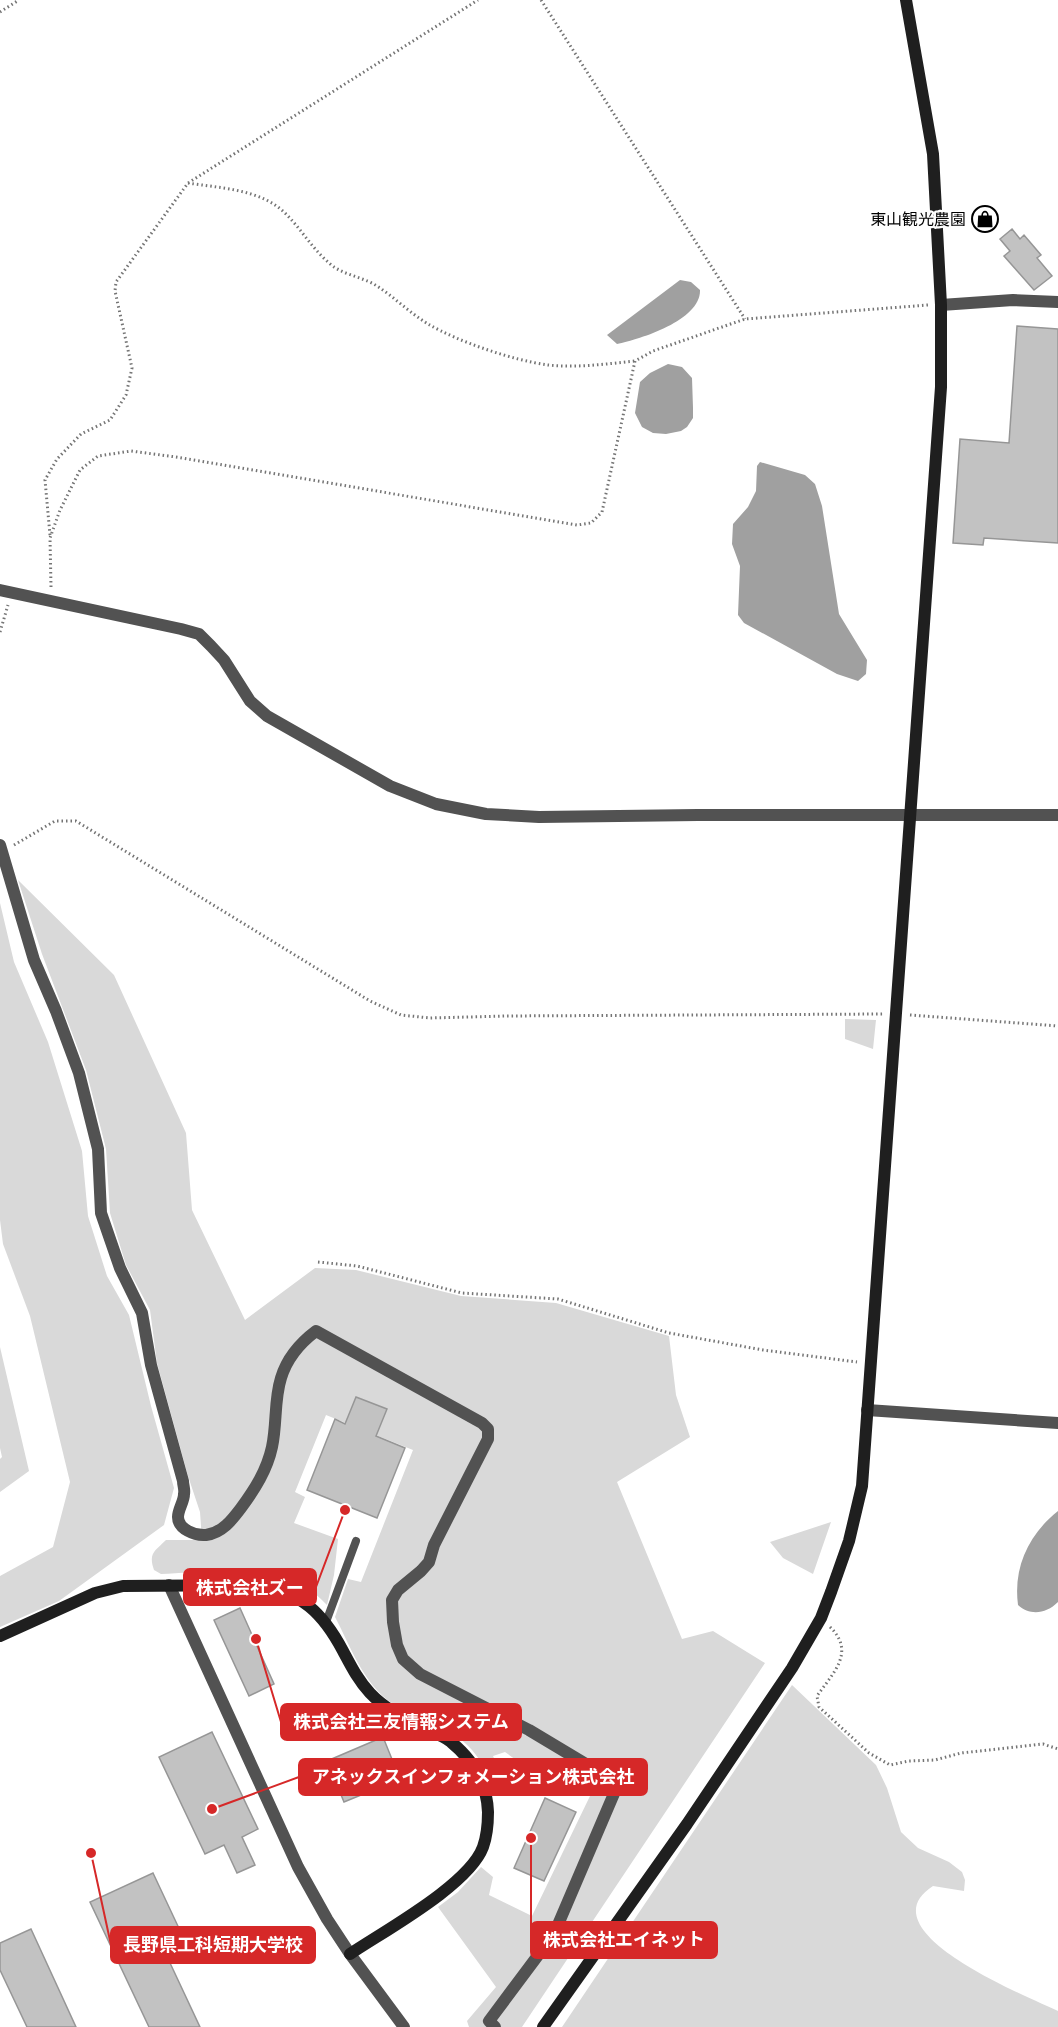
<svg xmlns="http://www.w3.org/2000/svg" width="1058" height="2027" font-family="Karla,'Noto Sans JP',sans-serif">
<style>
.green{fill:#d9d9d9}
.water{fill:#a0a0a0}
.building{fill:#c2c2c2;stroke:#969696;stroke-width:1.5}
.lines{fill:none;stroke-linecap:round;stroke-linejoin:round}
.path{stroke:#747474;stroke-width:3;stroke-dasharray:1.5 3;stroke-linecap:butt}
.lane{stroke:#525252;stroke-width:8}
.street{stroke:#525252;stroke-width:12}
.secondary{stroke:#1f1f1f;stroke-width:12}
.labels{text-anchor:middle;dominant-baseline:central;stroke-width:4.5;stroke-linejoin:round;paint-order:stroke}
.poi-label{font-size:16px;fill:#000;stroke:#fff;text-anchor:end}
.leader{fill:none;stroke:#d62828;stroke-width:2}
.callout-dot{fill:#d62828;stroke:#fff;stroke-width:2}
.callout{fill:#d62828;stroke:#d62828;stroke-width:2}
.callout-label{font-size:18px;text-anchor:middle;font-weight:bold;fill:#fff}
</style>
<rect width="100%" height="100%" fill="#fff"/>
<!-- green -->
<path class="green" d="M18 880 114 975 186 1133 192 1210 245 1320 315 1268 356 1270 461 1296 556 1303 669 1336 676 1395 690 1437 617 1482 682 1639 713 1631 765 1663 522 2027H469L467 2021 496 1987 438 1907 458 1892 481 1867 493 1877 489 1895 532 1916 590 1796 537 1775 505 1752 493 1756 507 1787 506 1793 502 1796C491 1790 491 1779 486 1769 482 1763 477 1756 472 1750 448 1723 420 1722 393 1704 363 1684 351 1647 335 1617L348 1579 361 1582 413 1450 326 1415 295 1492 305 1497 294 1523 338 1539 334 1575 327 1605C319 1597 311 1589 301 1585 262 1566 203 1572 161 1574L154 1570C148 1553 155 1551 166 1540H202L200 1512 188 1476 157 1363 150 1310 126 1265 110 1213 106 1149 86 1070 42 954Z
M0 903 14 962 48 1042 82 1151 88 1216 107 1276 129 1315 151 1406 174 1488 164 1525 59 1601 0 1627V1576L53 1547 70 1482 30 1316 3 1244 0 1220Z
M845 1019 876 1020 873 1049 845 1039Z
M0 1347 29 1471 0 1492V1459L2 1457 0 1448Z
M831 1522 813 1574 783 1558 770 1542Z
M792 1685 876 1765 887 1788 901 1832 918 1848 949 1862 962 1872 965 1880 964 1891 933 1886C863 1931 1029 1997 1058 2011V2027H562Z"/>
<!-- water -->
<path class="water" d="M680 280 691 282 700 290C701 320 641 339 617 344L607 335Z
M668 364 682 367 692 378 693 408V418L687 427 681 431 666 434 653 433 642 427 635 413 640 382 650 373Z
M760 462 805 475 815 484 822 506 839 614 867 660 866 674 858 681 837 674 744 623 738 615 740 566 732 544 733 524 748 507 756 491 757 466Z
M1058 1511V1602C1046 1614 1030 1616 1018 1605 1013 1567 1029 1534 1058 1511Z"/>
<!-- building -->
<path class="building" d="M1012 229 1020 239 1024 235 1041 255 1037 258 1052 276 1034 290 1004 256 1010 251 1000 239Z
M1017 326 1058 329V543L984 538 983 545 953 543 960 439 1009 443Z
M356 1397 387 1409 376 1436 405 1448 377 1518 307 1490 335 1419 345 1424Z
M240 1608 274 1684 249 1696 214 1620Z
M212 1732 258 1829 242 1837 255 1865 237 1873 224 1845 205 1854 159 1757Z
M383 1737 400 1779 344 1802 327 1761Z
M545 1798 576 1812 544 1881 514 1868Z
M153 1873 184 1939 163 1948 200 2027H149L90 1902Z
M31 1929 76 2027H27L0 1970V1943Z"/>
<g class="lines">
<!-- path -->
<path class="path" d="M541 0 745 319
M0 12 19 0
M188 183C219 188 262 189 286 214 301 229 312 248 328 262 341 275 361 276 377 286 394 297 410 313 428 324 459 342 512 360 548 365 577 368 606 364 635 361
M50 535 45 480 57 459 81 434 110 420 126 395 132 368 115 291 116 282 188 183 478 0
M51 587 50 538 60 510 80 470 98 456 131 451 176 457 577 525 591 523 602 512 635 361 653 351 745 319 928 305
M0 632 8 605
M14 845 55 821H76L370 1001 401 1015 430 1018 506 1016 883 1014
M910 1015 1058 1026
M318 1262 357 1266 462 1293 558 1299 669 1333 763 1350 857 1362
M830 1627C856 1652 833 1673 817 1696L819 1707 869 1753 890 1765 909 1761 935 1760 961 1753 1043 1744 1058 1749"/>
<!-- lane -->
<path class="lane" d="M326 1622 356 1541"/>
<!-- street -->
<path class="street" d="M941 305 1013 300 1058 302
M0 590 181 629 199 634 211 646 224 660 250 701 267 716 390 786 436 804 486 814 539 817 698 815H1058
M0 845 34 960 56 1011 79 1073 98 1149 101 1213 120 1268 142 1313 151 1365 183 1481C183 1485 185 1490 184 1494 184 1502 178 1509 178 1517 178 1529 195 1536 206 1535 222 1533 232 1520 241 1508 255 1489 267 1470 272 1447 277 1424 274 1400 281 1378 287 1358 300 1343 316 1331L482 1423 488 1429V1439L434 1545 429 1562 421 1571 398 1590 392 1600 393 1622 397 1645 403 1659 420 1674 529 1730 614 1781 616 1789 554 1934 489 2021 495 2027
M867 1410 1058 1423
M169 1585 298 1867 327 1919 350 1954 404 2027"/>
<!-- secondary -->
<path class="secondary" d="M0 1636 95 1593 123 1586 258 1585C301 1592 323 1613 343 1651 351 1666 358 1680 370 1693 386 1710 406 1719 427 1730 435 1733 444 1736 451 1742 473 1760 487 1783 488 1812 488 1823 487 1836 483 1847 469 1885 384 1931 350 1954
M543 2027 687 1824 792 1668 821 1618 831 1592 849 1541 862 1486 941 387V305L933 154 906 0"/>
</g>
<!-- icons -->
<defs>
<symbol id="shop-ring" viewBox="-11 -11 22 22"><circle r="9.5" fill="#fff" stroke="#000" stroke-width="1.5"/><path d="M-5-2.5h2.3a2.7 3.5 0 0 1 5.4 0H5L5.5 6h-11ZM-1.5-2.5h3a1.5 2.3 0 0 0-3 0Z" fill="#000"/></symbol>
</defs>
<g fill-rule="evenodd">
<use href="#shop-ring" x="970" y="204" width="30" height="30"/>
</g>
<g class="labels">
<!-- poi labels -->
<g class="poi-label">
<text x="966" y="219">東山観光農園</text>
</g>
</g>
<!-- callouts -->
<path class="leader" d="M345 1510L316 1587M256 1639L281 1722M212 1809L299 1777M531 1838L531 1940M91 1853L111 1945"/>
<g class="callout-dot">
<circle cx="345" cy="1510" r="6"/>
<circle cx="256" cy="1639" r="6"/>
<circle cx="212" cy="1809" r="6"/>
<circle cx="531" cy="1838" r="6"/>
<circle cx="91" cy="1853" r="6"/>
</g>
<g class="callout">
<rect x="184" y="1569" width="132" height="36" rx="6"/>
<rect x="281" y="1704" width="240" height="36" rx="6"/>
<rect x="299" y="1759" width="348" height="36" rx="6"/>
<rect x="531" y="1922" width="186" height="36" rx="6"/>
<rect x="111" y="1927" width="204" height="36" rx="6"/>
</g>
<g class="callout-label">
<text x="250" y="1594">株式会社ズー</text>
<text x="401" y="1728">株式会社三友情報システム</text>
<text x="473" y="1783">アネックスインフォメーション株式会社</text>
<text x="624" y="1946">株式会社エイネット</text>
<text x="213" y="1951">長野県工科短期大学校</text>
</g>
</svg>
